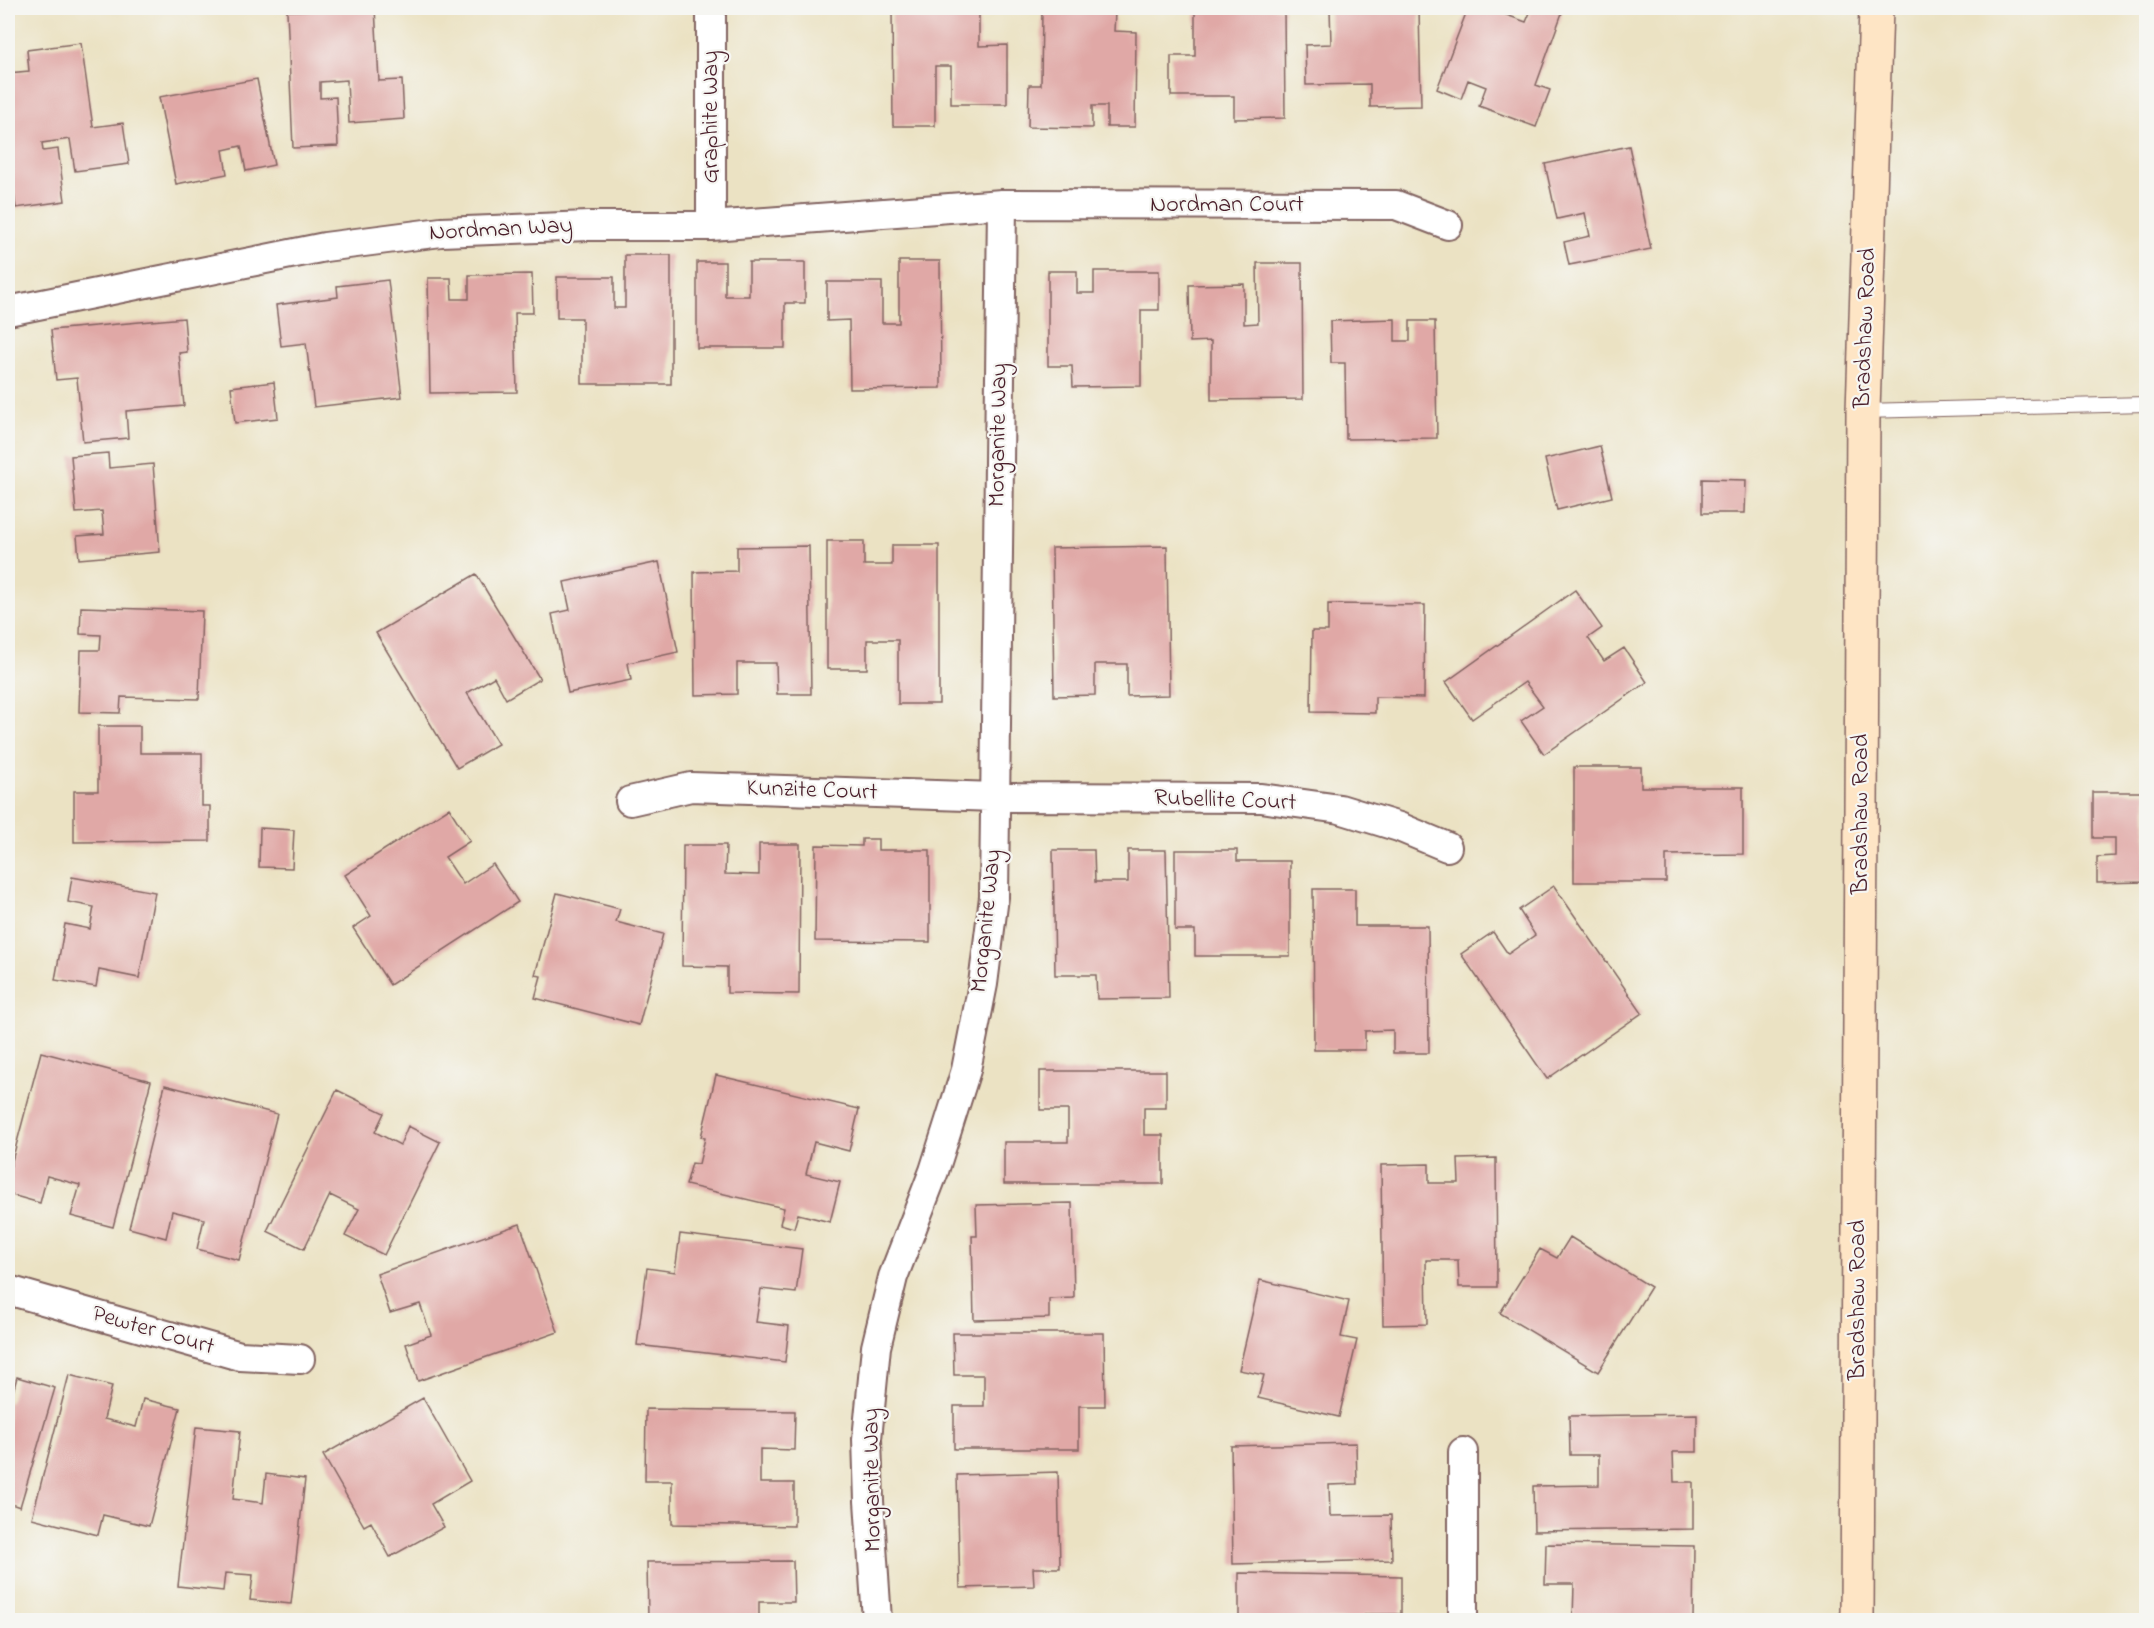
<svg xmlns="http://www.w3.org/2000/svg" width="2154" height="1628" font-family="'Indie Flower',sans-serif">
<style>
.building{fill:#e0a8a6}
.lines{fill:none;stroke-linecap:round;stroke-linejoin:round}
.service-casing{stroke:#826360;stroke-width:16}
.minor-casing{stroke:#826360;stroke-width:32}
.secondary-casing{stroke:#826360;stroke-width:36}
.service{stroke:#fff;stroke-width:14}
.minor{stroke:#fff;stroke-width:28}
.secondary{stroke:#fee5c5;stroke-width:33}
.labels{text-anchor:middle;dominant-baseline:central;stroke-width:4.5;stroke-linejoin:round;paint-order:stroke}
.street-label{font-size:24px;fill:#4a1f2b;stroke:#f6f6f2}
</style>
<rect width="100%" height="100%" fill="#f6f6f2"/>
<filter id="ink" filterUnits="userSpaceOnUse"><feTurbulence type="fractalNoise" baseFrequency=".0167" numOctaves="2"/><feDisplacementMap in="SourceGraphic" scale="12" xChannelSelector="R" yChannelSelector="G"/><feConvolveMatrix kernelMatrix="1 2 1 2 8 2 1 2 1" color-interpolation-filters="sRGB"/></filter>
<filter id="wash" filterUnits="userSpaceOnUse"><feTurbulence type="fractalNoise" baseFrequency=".008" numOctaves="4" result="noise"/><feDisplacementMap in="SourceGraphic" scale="24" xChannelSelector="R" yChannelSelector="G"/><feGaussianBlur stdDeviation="1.35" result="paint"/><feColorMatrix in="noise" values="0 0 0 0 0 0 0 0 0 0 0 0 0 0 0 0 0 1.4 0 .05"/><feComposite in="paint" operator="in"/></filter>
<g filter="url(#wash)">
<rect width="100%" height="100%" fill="#ebe2c3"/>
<g id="blocks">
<!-- building -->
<path class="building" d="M375 8 379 81 402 80 404 119 349 123 347 80 320 82V98L336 97 338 146 293 148 287 11Z
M892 8H979V46L1007 45V104H951V66H935V126H893Z
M1195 8H1284L1285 118 1234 119V96H1171V56H1195Z
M1330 8H1419L1421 106 1370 107V84L1306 85 1305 45 1331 44Z
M1468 8H1487L1526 22 1532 8H1548L1562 13 1536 85 1550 90 1536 127 1479 106 1486 87 1468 80 1461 99 1437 89Z
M1042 11 1115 12 1114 31 1136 32 1135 127H1107V106H1092V128L1028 127 1029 85H1041Z
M81 43 93 127 123 123 129 164 75 171 70 139 42 143 43 151 58 149 65 201 16 208 8 148V73L29 71 27 50Z
M257 79 274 165 246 171 241 146 223 150 227 174 176 184 159 97Z
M1629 146 1651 249 1569 265 1564 242 1590 236 1585 213 1557 219 1545 164Z
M625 255H671V384H582V318H557V277H614V308H625Z
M899 261H940L941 388 850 389 849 320 827 321V282H882V323H899Z
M697 262H725V296H749V262H805V303H785V348H697Z
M1257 263H1302L1303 399 1211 400V341L1190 342 1189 285 1244 284V324L1258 323Z
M1048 271H1077V293H1094V271H1159V310H1141V386L1073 387 1072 366H1048Z
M532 274 533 313H515L517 392 430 393 428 278H451L452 299H469V275Z
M388 280 402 397 314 407 306 343 281 346 276 305 338 297 337 286Z
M184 318 187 352 179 353 184 406 126 411 128 438 83 442 77 378 56 380 51 330Z
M1395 319V341H1410V321H1435L1437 438 1346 439 1345 363H1331L1330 321Z
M274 382 278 418 235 423 231 387Z
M1600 446 1612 497 1557 510 1545 459Z
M108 453 109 468 153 464 160 552 79 559 77 536 104 534 102 511 76 513 71 456Z
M1702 479 1746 480 1745 513H1702Z
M827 541H864V565H892V545H939V704H898V640H867V669H827Z
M809 546 811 694H777L776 663H737V694L695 695 694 572 737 571V547Z
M1167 546 1169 695 1127 696V664H1095V695L1054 696 1052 548Z
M659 562 678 652 628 663 631 680 568 693 552 614 570 610 564 582Z
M476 574 540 679 506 699 494 677 467 693 498 744 457 768 376 633Z
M1575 590 1602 628 1588 638 1604 661 1624 648 1647 682 1544 754 1521 721 1543 706 1525 682 1472 719 1446 682Z
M1328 604 1425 605 1424 698 1375 697V713L1311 712 1312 631H1328Z
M81 607 202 611 199 699 121 697 120 713 79 712 81 650H100L101 635 80 634Z
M98 726H140V753H202V806H210V841L74 842V791H98Z
M1574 767H1641V787H1743V854L1666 855V882H1574Z
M2093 792H2146V882L2097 883V857L2115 856V838H2093Z
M449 808 470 841 445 857 463 884 493 864 518 902 390 985 353 928 371 916 345 875Z
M260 828 294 830 292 868 259 867Z
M862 839H878V850H930V942L815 941 816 845 862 846Z
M759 844H800L799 994 727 993V967L682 966 683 845H726L725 874 759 875Z
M1053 850H1094L1095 882H1128V850H1166L1169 998 1097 999 1096 975H1055Z
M1175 850H1237V861H1290V956H1195V930H1175Z
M72 877 155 892 139 978 99 970 96 987 55 980 65 924 90 929 94 907 68 902Z
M1554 886 1642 1013 1547 1079 1461 954 1493 932 1508 954 1535 935 1519 910Z
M1313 889H1355V926H1428L1429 1053H1393V1030L1365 1031V1050H1314Z
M557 893 620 909 616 922 663 934 639 1025 535 998 541 976 535 975Z
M41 1052 151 1081 113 1227 71 1216 80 1185 47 1176 40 1203 8 1194V1176Z
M1040 1071H1166V1108H1144V1135H1163V1184H1004V1142H1068V1110H1040Z
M716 1075 859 1109 849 1151 814 1142 806 1174 840 1182 830 1222 798 1214 794 1228 780 1224 784 1208 686 1185 692 1163 699 1164 705 1138 701 1137Z
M165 1085 277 1114 239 1260 197 1249 204 1219 172 1211 166 1238 129 1228Z
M337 1090 384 1113 375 1132 400 1145 408 1126 440 1142 384 1255 345 1236 359 1209 330 1195 304 1249 267 1231Z
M1496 1158 1497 1287H1459L1458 1260H1426L1427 1324 1383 1325 1381 1165 1429 1164V1183H1459L1458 1159Z
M1072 1203 1074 1298 1049 1299V1318L974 1320 972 1236H977L976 1205Z
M520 1224 558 1332 418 1381 406 1344 431 1335 420 1304 390 1313 377 1274Z
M680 1234 802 1249 796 1293 761 1289 756 1322 789 1326 785 1362 637 1345 647 1268 675 1272Z
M1570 1237 1651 1287 1598 1372 1500 1313 1540 1249 1557 1258Z
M1260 1280 1349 1301 1341 1337 1357 1340 1339 1417 1258 1398 1264 1375 1239 1370Z
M953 1333H1104L1105 1406H1079V1449H954V1406H984V1375H954Z
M69 1375 112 1386 104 1419 136 1427 143 1399 180 1408 149 1526 103 1515 98 1535 32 1518Z
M17 1377 55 1388 20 1507 8 1503V1402L10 1403Z
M423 1398 470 1481 431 1504 444 1527 390 1557 371 1522 364 1526 323 1455Z
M646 1409 795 1411 794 1450 760 1449V1483H794V1526L672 1524V1481H645Z
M1697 1414V1452H1673L1674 1482H1693V1529L1534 1531 1533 1486 1599 1485V1455H1570L1569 1416Z
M196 1427 240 1431 233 1499 263 1503 266 1474 305 1479 291 1604 250 1600 253 1575 225 1573 223 1591 178 1586Z
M1356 1443 1357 1484 1329 1485 1330 1516 1391 1515 1392 1560 1233 1564 1231 1446Z
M1058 1472 1060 1568H1033L1034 1586 960 1588 957 1475Z
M1546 1544 1694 1546 1693 1620H1573L1574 1584H1545Z
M793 1561 794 1602H759V1620H648L647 1562Z
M1239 1573 1401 1576V1614H1365V1620H1239Z"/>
</g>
</g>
<g filter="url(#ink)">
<use href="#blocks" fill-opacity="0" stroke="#826360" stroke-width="1.5"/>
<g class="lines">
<defs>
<path id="service" d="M1863 411 2146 404"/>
<path id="minor" d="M711 8V226
M8 311 325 247 441 232 588 226H711L1002 204 1396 205 1448 225
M630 801 691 787 996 797 1261 798 1340 809 1399 827 1447 847
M8 1290 240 1356 300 1359
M1463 1452V1620
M877 1620 869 1501 867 1439 876 1347 893 1277 934 1171 966 1070 983 984 994 897 1002 204"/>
<path id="secondary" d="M1857 1620 1863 411 1876 8"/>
</defs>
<!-- service casing -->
<use href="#service" class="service-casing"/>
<!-- minor casing -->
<use href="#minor" class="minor-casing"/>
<!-- secondary casing -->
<use href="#secondary" class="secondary-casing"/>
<!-- service -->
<use href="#service" class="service"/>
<!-- minor -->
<use href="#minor" class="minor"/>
<!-- secondary -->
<use href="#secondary" class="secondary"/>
</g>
</g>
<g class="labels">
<!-- street labels -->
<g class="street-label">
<text transform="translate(711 117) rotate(-90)">Graphite Way</text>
<text x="1227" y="205">Nordman Court</text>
<text transform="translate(501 230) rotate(-3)">Nordman Way</text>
<text transform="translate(1866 328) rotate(-88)">Bradshaw Road</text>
<text transform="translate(999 435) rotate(-89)">Morganite Way</text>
<text transform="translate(812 791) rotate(2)">Kunzite Court</text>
<text transform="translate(1225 801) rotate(2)">Rubellite Court</text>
<text transform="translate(1861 814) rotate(-90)">Bradshaw Road</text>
<text transform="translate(987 921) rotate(-84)">Morganite Way</text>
<text transform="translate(1858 1300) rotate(-90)">Bradshaw Road</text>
<text transform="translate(153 1331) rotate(16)">Pewter Court</text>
<text transform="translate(873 1480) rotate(-91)">Morganite Way</text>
</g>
</g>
<!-- margin -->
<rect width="2154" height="1628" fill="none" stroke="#f6f6f2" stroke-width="30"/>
</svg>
